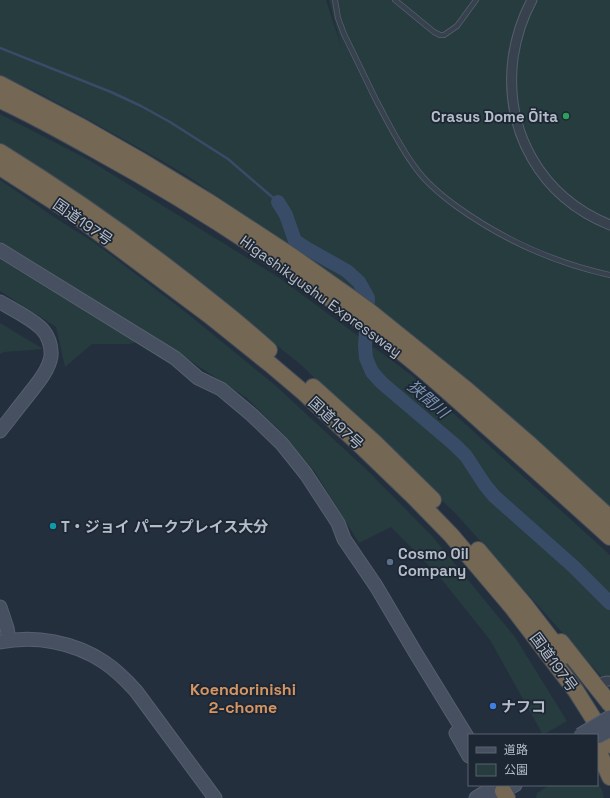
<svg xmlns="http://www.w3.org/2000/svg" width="610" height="798" font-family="'Space Grotesk','Noto Sans JP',sans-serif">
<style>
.green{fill:#263c3f}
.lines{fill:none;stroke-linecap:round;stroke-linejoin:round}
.stream{stroke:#394c67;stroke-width:2.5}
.river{stroke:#394c67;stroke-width:14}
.lane-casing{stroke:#565f6c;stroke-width:6}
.street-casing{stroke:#565f6c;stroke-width:11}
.secondary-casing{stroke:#565f6c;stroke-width:15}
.highway-casing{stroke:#434c59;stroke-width:18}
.lane{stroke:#38414e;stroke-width:4.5}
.street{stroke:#38414e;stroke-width:9}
.secondary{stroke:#465061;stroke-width:13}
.highway{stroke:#746855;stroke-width:16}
.secondary-bridge-casing{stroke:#565f6c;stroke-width:15;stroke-linecap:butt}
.secondary-bridge{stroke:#465061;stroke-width:13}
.leisure-dot{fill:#2e9e5b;stroke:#1d2633;stroke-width:1.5}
.culture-dot{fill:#0f9aa8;stroke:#1d2633;stroke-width:1.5}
.service-dot{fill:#5c6f8a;stroke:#1d2633;stroke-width:1.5}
.shop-dot{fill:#3f7fe0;stroke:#1d2633;stroke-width:1.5}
.labels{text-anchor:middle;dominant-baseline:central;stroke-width:3.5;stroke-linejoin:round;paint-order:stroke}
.poi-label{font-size:15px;font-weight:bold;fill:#b4bcc9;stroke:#1d2633;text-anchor:start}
.street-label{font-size:15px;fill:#b4bcc9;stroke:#1d2633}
.water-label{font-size:16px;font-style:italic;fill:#7c92b1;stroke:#1d2633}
.neighbourhood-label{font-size:16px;font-weight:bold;fill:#d59563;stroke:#1d2633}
</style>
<rect width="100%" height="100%" fill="#242f3e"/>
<!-- green -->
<path class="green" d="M0 0H326L342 49 329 0H610V507L525 435 422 343 383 313 337 277 256 224 192 179 164 162 80 115 37 92 0 75Z
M0 114 89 160 278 277 410 374 610 555V677L601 676 456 514 300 364 142 238 47 174 0 149Z
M0 180 60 221 95 243 188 314 276 386 369 472 432 536 515 637 567 721 543 735 490 640 439 576 391 527 359 543 315 472 284 435 247 398 154 337 129 344H92L65 367 56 327 0 291Z
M0 323 43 349 4 352 0 354Z
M597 781 602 790 604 798H536L537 793 550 785H597Z"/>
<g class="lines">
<!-- stream -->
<path class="stream" d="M0 48 111 92 141 106 170 122 228 159 278 202"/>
<!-- river -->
<path class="river" d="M278 202 286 215 295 241 306 248 347 271 359 282 368 298 365 346 366 358 372 372 382 383 455 445 466 456 485 485 494 496 574 567 610 603"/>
<defs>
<path id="lane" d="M335 0 338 18 344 34C355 57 366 79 377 102 389 124 400 147 415 167 426 183 441 195 456 206 502 239 555 263 610 275
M395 0 434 32 440 35H444L457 26 476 0"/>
<path id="street" d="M532 0C522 18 516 38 513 58 504 132 541 197 610 225
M597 686 603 682 608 681"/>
<path id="secondary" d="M0 250 175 358 198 378 221 389 252 415 282 444 306 474 338 523 344 539 376 586 415 652 469 740
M0 302C14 310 29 317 41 328 48 335 52 346 51 356 49 371 35 386 26 398 17 409 9 420 0 431
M0 607 7 628 9 640
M0 642C35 635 74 642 104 662 116 670 127 681 136 691L215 798
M456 733 469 756
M476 798 497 785
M491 798 515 785"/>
<path id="highway" d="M0 84 80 126 143 162 209 202 261 236 293 257 347 295 369 311 467 390 527 442 610 518
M0 100C33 115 65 133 97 151 203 209 305 277 400 351 429 374 456 399 483 423 526 461 568 499 610 537
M0 152C76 199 149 251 218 307 236 321 252 335 269 350
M0 167 78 217 209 315 270 364 303 392 359 444 414 497 451 535 512 607 576 691 610 745
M313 387 375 443 433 500
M478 550 524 604 564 656
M561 642 610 704
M597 748 610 777
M503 791 507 798"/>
</defs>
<!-- lane casing -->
<use href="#lane" class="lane-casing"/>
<!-- street casing -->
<use href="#street" class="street-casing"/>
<!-- secondary casing -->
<use href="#secondary" class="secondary-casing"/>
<!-- highway casing -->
<use href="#highway" class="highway-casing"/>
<!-- lane -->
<use href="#lane" class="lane"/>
<!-- street -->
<use href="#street" class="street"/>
<!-- secondary -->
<use href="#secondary" class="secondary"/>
<!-- highway -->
<use href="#highway" class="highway"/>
<defs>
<path id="secondary-bridge" d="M580 735 610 717
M597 737 610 730"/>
</defs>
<!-- secondary-bridge casing -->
<use href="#secondary-bridge" class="secondary-bridge-casing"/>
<!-- secondary-bridge -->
<use href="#secondary-bridge" class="secondary-bridge"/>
</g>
<!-- markers -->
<circle class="leisure-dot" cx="566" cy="116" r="4"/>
<circle class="culture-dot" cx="53" cy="526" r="4"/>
<circle class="service-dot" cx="390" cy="562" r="4"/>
<circle class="shop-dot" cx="493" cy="706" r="4"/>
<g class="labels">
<!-- poi labels -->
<g class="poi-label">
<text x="558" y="116" text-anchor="end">Crasus Dome Ōita</text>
<text x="61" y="526">T・ジョイ パークプレイス大分</text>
<text x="398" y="553">Cosmo Oil<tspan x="398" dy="17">Company</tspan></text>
<text x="501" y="706">ナフコ</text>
</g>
<!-- street labels -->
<g class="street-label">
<text transform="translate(83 222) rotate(35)">国道197号</text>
<text transform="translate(321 296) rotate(36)">Higashikyushu Expressway</text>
<text transform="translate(336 423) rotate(43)">国道197号</text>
<text transform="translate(554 662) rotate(54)">国道197号</text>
</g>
<!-- water labels -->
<g class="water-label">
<text transform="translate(428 399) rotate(41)">狭間川</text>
</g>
<!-- neighbourhood labels -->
<g class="neighbourhood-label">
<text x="243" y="689">Koendorinishi<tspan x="243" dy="18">2-chome</tspan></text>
</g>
</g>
<!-- legend -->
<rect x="468" y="734" width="130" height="52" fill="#1d2633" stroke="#59626f"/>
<rect x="476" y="747" width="20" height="6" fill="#465061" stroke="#59626f"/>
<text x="504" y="754" font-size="12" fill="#b4bcc9">道路</text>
<rect x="476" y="764" width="20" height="12" fill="#263c3f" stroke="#59626f"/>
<text x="504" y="774" font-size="12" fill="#b4bcc9">公園</text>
</svg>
